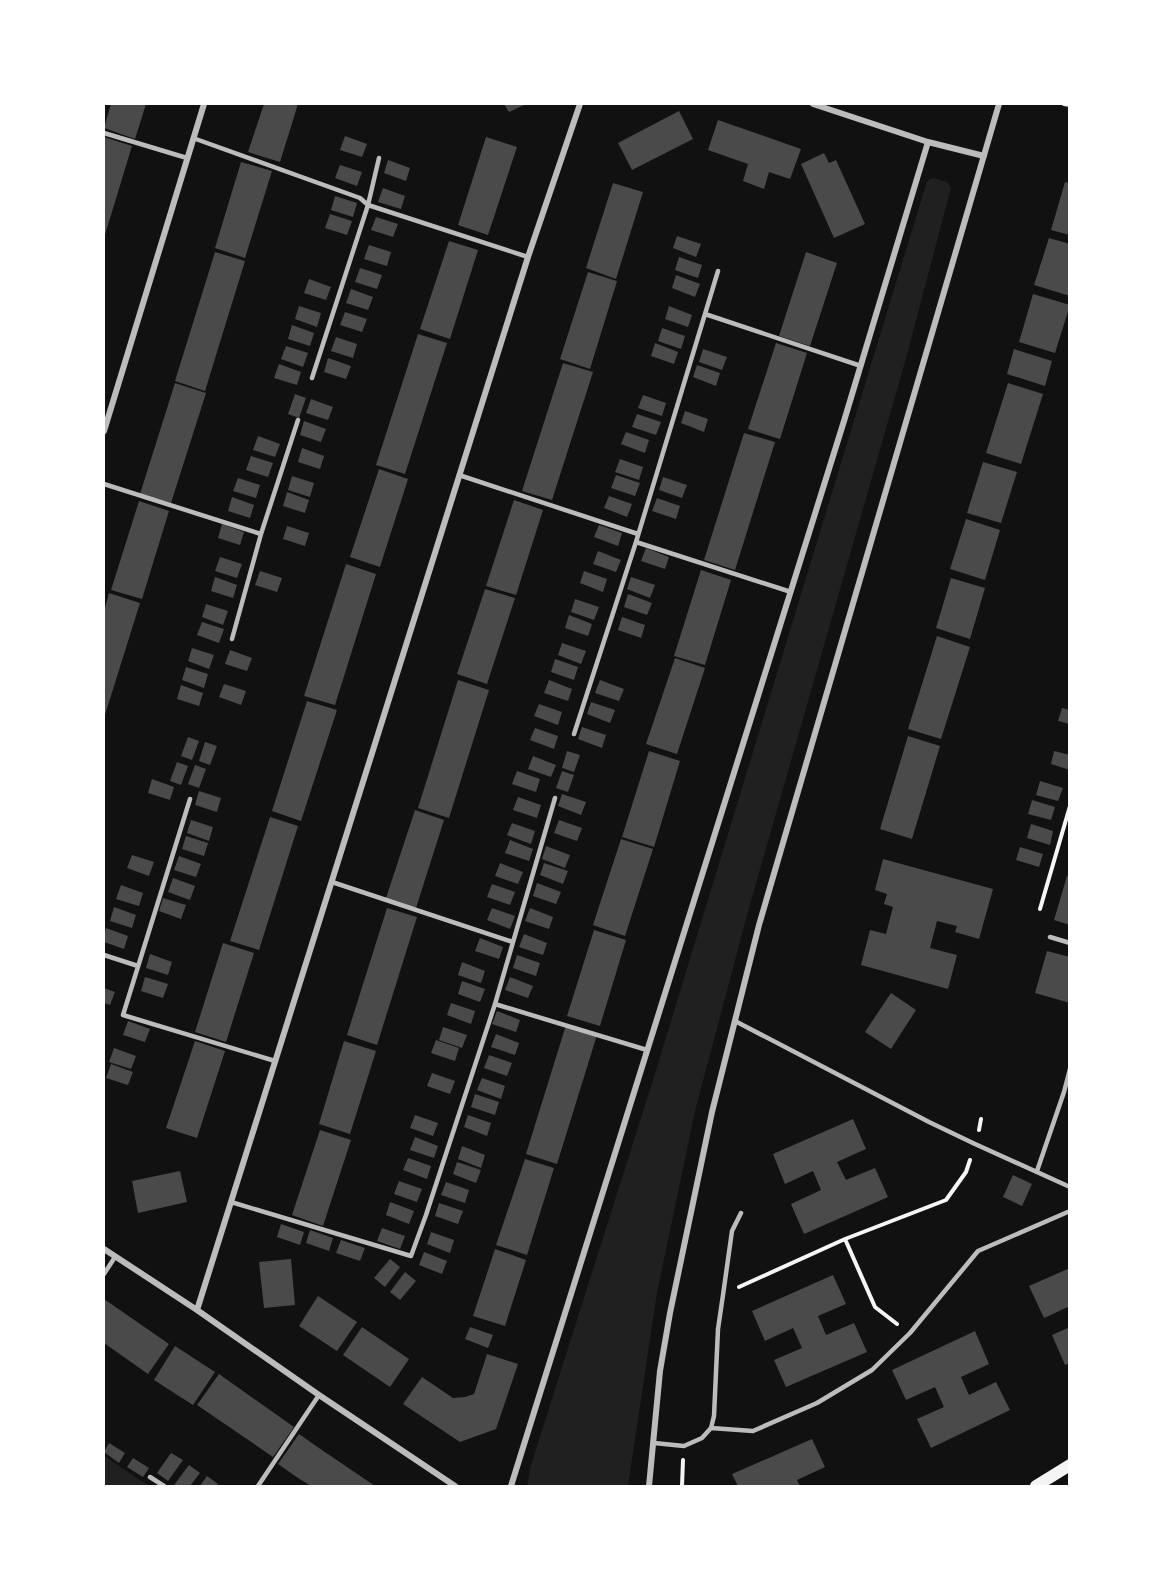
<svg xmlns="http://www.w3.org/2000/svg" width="1173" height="1590" font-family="'Noto Serif',serif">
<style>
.green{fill:#202020}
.building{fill:#4a4a4a}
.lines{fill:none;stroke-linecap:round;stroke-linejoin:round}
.path{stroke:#f5f5f5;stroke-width:4}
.service{stroke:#bcbcbc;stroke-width:4.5}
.minor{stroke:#bcbcbc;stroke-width:6}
.secondary{stroke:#f5f5f5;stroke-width:12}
</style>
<rect width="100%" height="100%" fill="#111"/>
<!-- green -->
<path class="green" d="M933 178 947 182 951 188 905 362 749 908 695 1111 657 1293 628 1486H527L531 1465 653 1080 927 181Z
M104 1456 149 1486H104Z"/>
<!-- building -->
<path class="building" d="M111 104H146L135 139 104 128Z
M264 104H298L280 162 248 152Z
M504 104H526L509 112Z
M679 111 693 139 632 170 618 143Z
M718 120 801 149 790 179 769 172 764 189 743 181 748 164 708 150Z
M345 136 367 144 362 157 340 150Z
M104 137 132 146 104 238Z
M486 137 517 147 488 235 458 225Z
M824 153 829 163 836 160 865 224 834 238 801 164Z
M388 160 410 168 406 181 384 173Z
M241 162 272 171 245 258 215 248Z
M340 165 362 172 357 186 335 178Z
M1065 182 1070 183V235L1051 230Z
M613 183 643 192 616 279 586 268Z
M383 188 405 196 401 209 378 202Z
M335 196 357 203 353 217 331 210Z
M330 214 352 221 347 235 325 228Z
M376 217 398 224 393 237 371 230Z
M677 236 701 244 696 257 673 248Z
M1049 238 1070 244V296L1034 285Z
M449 241 478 250 450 339 420 329Z
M369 245 391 252 387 266 364 259Z
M215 252 245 261 205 391 175 381Z
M806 252 837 263 810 346 779 336Z
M679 257 702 265 698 278 675 270Z
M360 268 382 275 377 289 355 282Z
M588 272 617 281 590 369 560 359Z
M676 275 700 284 695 297 672 288Z
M309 279 331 287 326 300 304 293Z
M351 289 373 297 368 310 346 303Z
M1033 294 1070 305 1055 353 1019 342Z
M299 306 321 313 317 327 295 319Z
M669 306 692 315 688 327 665 319Z
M345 312 367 319 362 332 340 325Z
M292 325 314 333 310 346 288 339Z
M662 328 685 336 681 349 658 341Z
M418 334 447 343 405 474 376 465Z
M336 337 357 344 353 358 331 351Z
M655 343 678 352 674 364 651 356Z
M776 343 807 353 780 439 748 429Z
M286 346 308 353 303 367 281 359Z
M703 349 727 357 722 370 699 362Z
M1014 349 1052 361 1045 386 1007 374Z
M328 358 351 366 346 379 324 372Z
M563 363 593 372 552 500 522 491Z
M279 364 301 372 297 385 274 378Z
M697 365 720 373 716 386 693 377Z
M175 383 206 393 171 503 140 494Z
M1008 383 1043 394 1021 464 986 453Z
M295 394 306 398 299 418 288 414Z
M643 395 666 403 662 416 638 408Z
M311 399 333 407 328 420 306 413Z
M685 411 708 419 704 432 681 423Z
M637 414 661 422 656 435 632 427Z
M304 421 326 429 321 442 300 435Z
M626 432 649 440 645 453 621 444Z
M744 433 775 442 735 570 704 560Z
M258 436 280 444 275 457 253 450Z
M302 448 324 456 320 469 298 462Z
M251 456 273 463 268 477 246 470Z
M620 459 643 467 639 480 615 472Z
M983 462 1017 472 1001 523 967 513Z
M379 469 408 479 380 567 350 557Z
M616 475 640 483 635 496 611 488Z
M292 476 314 483 310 497 288 490Z
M663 477 687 485 682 498 659 490Z
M238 478 260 485 256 498 233 491Z
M287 492 309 500 305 513 283 506Z
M609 496 632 504 627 517 604 508Z
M232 497 254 505 250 518 228 511Z
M657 498 680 506 676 519 652 511Z
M514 500 543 510 516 595 486 586Z
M139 501 169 511 142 599 111 590Z
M966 519 1000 530 985 580 950 569Z
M222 524 244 532 240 545 218 538Z
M599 525 622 533 618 546 594 537Z
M287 526 309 533 305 546 283 539Z
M646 548 669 557 665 569 641 561Z
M598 551 621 560 616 572 593 564Z
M220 557 242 564 237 578 215 571Z
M346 564 376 574 335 705 304 696Z
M701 570 731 580 705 665 674 656Z
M260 571 282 578 277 592 255 585Z
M584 571 607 579 603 592 580 583Z
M215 577 237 585 233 598 211 591Z
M631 577 655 585 650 598 627 589Z
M951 578 985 588 970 639 936 628Z
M485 589 515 598 487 684 457 674Z
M109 593 140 603 104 718V612Z
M628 594 652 603 647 615 624 607Z
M575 599 599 607 594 620 571 612Z
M206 604 228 611 223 625 202 617Z
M569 615 592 624 588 636 565 628Z
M622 617 645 625 641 638 618 630Z
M202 622 224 629 219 643 197 635Z
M937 636 970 647 941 739 908 729Z
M562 643 586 651 581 664 558 655Z
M192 648 214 655 209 669 188 661Z
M230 650 252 658 247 671 225 664Z
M675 658 705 668 677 754 646 744Z
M555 659 578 667 574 680 551 672Z
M186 667 208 674 204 688 182 680Z
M458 680 489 690 449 818 418 808Z
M549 680 572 689 568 701 544 693Z
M600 680 624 689 619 701 595 693Z
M224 684 246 691 241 705 219 697Z
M181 685 203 693 199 706 177 699Z
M307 701 337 710 301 821 272 811Z
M591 702 615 710 610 723 587 714Z
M539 704 562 712 558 725 534 716Z
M1062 708 1070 710V724L1058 721Z
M582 727 606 735 602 748 578 739Z
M535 728 558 736 554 749 530 740Z
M908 736 940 746 912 839 880 829Z
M188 737 199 741 192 760 181 756Z
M205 742 217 746 210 765 199 761Z
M567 751 580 755 574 772 562 768Z
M649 751 680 761 654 847 622 837Z
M1054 751 1070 755V770L1051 764Z
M533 756 556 765 551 777 528 769Z
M177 762 188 766 181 785 170 781Z
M195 765 206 769 199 788 188 784Z
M517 771 540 779 536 792 512 784Z
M562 771 574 775 568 792 556 788Z
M152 779 174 787 170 800 148 793Z
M1040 781 1063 788 1058 801 1036 795Z
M199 791 221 798 217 812 195 805Z
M562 794 586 802 581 815 558 806Z
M518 797 541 805 537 818 513 810Z
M1032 800 1055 807 1051 820 1028 814Z
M415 810 444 820 416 908 386 898Z
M270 817 298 826 259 950 230 941Z
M191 820 213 827 209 841 187 833Z
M559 820 582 828 577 841 554 833Z
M512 823 535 831 531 844 507 835Z
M1031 824 1053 831 1050 845 1027 838Z
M186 836 208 843 204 856 182 849Z
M621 839 653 849 625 936 593 925Z
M510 840 533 849 529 861 505 853Z
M546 846 570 855 565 868 542 859Z
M1020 847 1043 854 1039 867 1016 860Z
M132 855 154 862 149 876 127 868Z
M179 856 201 864 196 877 174 870Z
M883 859 993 889 979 939 955 932 957 926 937 921 930 948 957 955 948 989 861 965 870 930 886 934 893 907 884 904 887 894 875 890Z
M500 863 523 872 518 884 495 876Z
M544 863 568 871 563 884 540 875Z
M1067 876 1070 877V925L1054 920Z
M173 878 195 886 190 900 168 892Z
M537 883 561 892 556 904 533 896Z
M492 884 515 892 510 905 487 897Z
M121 885 143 893 139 906 116 899Z
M163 898 186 905 181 919 159 911Z
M114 907 136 915 132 928 110 921Z
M387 908 417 917 377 1045 347 1035Z
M492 908 515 916 510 929 487 920Z
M530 908 553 917 549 929 525 921Z
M106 928 128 936 124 949 104 942V936Z
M594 930 626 940 600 1026 567 1016Z
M524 934 547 943 543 955 519 947Z
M480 938 503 947 499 959 475 951Z
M223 943 254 953 226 1042 195 1032Z
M1047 951 1070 957V1003L1035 993Z
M150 954 172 962 168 975 146 968Z
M517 955 540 963 536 976 513 968Z
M462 962 485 971 481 983 458 975Z
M145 977 168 984 163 998 141 991Z
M510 977 533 986 528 998 505 990Z
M462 981 485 989 480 1002 458 994Z
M104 988 115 992 110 1005 104 1003Z
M891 993 916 1010 891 1049 865 1032Z
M451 1003 475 1011 471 1024 447 1015Z
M497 1011 520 1020 516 1032 492 1024Z
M128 1021 150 1029 145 1042 123 1035Z
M566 1025 597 1035 557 1164 526 1154Z
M443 1027 467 1035 462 1048 439 1040Z
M496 1034 519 1043 515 1055 491 1047Z
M436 1040 459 1048 455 1061 431 1053Z
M195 1041 225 1051 197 1138 166 1128Z
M344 1041 376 1051 350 1134 319 1124Z
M114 1048 136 1056 131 1069 109 1062Z
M489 1055 512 1063 507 1076 484 1068Z
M111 1064 133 1072 128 1085 106 1078Z
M432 1073 455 1081 450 1094 427 1086Z
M482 1078 505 1086 501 1099 477 1090Z
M475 1094 499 1102 495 1115 471 1107Z
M415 1115 438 1123 433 1136 410 1128Z
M468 1115 491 1123 487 1136 464 1127Z
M853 1119 866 1149 837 1162 846 1180 875 1168 888 1197 804 1234 791 1204 821 1190 813 1171 785 1184 773 1154Z
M320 1130 351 1140 323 1226 292 1215Z
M415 1137 438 1146 434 1158 410 1150Z
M462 1146 485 1155 481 1168 458 1159Z
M408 1158 431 1166 427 1179 403 1170Z
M525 1159 554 1168 527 1255 496 1245Z
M457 1162 481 1170 476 1183 453 1174Z
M180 1171 187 1202 138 1213 132 1181Z
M1013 1175 1032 1184 1022 1206 1003 1197Z
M399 1181 422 1189 417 1202 394 1194Z
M446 1182 469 1190 465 1203 441 1195Z
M390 1202 414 1211 409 1224 386 1215Z
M439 1203 463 1211 458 1224 435 1216Z
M281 1224 304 1232 300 1245 277 1237Z
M382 1228 405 1236 400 1249 377 1241Z
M310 1230 333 1238 329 1251 306 1243Z
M431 1232 454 1240 450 1253 427 1244Z
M341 1240 365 1248 360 1261 336 1253Z
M495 1249 526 1260 505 1326 473 1316Z
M424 1252 447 1261 442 1274 419 1265Z
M291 1259 295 1305 264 1308 259 1262Z
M390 1259 400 1267 385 1287 374 1278Z
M1070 1268V1306L1044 1318 1029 1286Z
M405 1272 416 1281 400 1300 390 1292Z
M833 1275 846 1304 818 1316 826 1335 854 1323 867 1352 786 1387 774 1360 802 1348 793 1328 765 1341 752 1311Z
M318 1296 357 1322 337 1351 299 1326Z
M104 1299 169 1344 148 1374 104 1343Z
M362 1327 409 1359 390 1387 343 1355Z
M470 1327 493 1335 488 1348 465 1339Z
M1070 1327V1363L1065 1365 1052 1335Z
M975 1331 989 1364 961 1377 969 1395 996 1382 1010 1410 931 1448 917 1419 944 1407 935 1387 906 1400 892 1370Z
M175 1346 215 1372 193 1405 154 1380Z
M487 1354 518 1364 496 1429 460 1442 403 1404 422 1377 453 1398 465 1397 474 1394Z
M219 1374 294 1427 273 1457 197 1405Z
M299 1434 319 1448 375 1486H311L298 1478 278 1464Z
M812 1439 825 1467 797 1480 800 1486H738L732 1474Z
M109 1443 125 1453 119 1463 104 1452Z
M171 1453 183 1460 168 1481 157 1473Z
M133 1458 149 1468 143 1477 127 1467Z
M189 1465 200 1473 190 1486H176L174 1485Z
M207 1476 218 1484 217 1486H200Z"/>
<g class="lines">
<!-- path -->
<path class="path" d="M1064 104 1070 105
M1040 909 1070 806
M979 1130 981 1119
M845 1239 875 1307 897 1324
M739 1287 845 1239 946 1200 966 1172 970 1160
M682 1486 683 1460"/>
<!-- service -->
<path class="service" d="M104 133 187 158
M193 138 360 198 368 205 379 158
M718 271 636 542 791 592
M705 314 861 366
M312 378 368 205 528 257
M459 475 638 534
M104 484 261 534 232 639
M261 534 298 420
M574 734 636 542
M555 798 495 1004 647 1050
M190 799 123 1015 275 1061
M332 882 513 942
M1050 937 1070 943
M104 955 138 966
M735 1021 929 1122 975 1144 1070 1187
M1037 1171 1064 1092 1070 1069
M231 1202 411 1256 426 1215 495 1004
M104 1274 115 1257
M711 1428 753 1431 817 1403 872 1370 910 1333 978 1251 1070 1211
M654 1443 684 1446 702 1438 711 1428 714 1416 718 1329 723 1295 732 1231 741 1213
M150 1477 164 1486
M258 1486 319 1395"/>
<!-- minor -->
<path class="minor" d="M813 104 928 142 984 156
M104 431 204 104
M104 1249 197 1310 319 1395 455 1486
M197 1310 528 257 580 104
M511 1486 844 421 928 142
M649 1486 660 1371 670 1313 712 1112 759 925 999 104"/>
<!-- secondary -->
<path class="secondary" d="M1036 1486 1070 1465"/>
</g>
<!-- border -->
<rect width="1173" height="1590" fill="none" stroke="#ffffff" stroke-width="210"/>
</svg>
